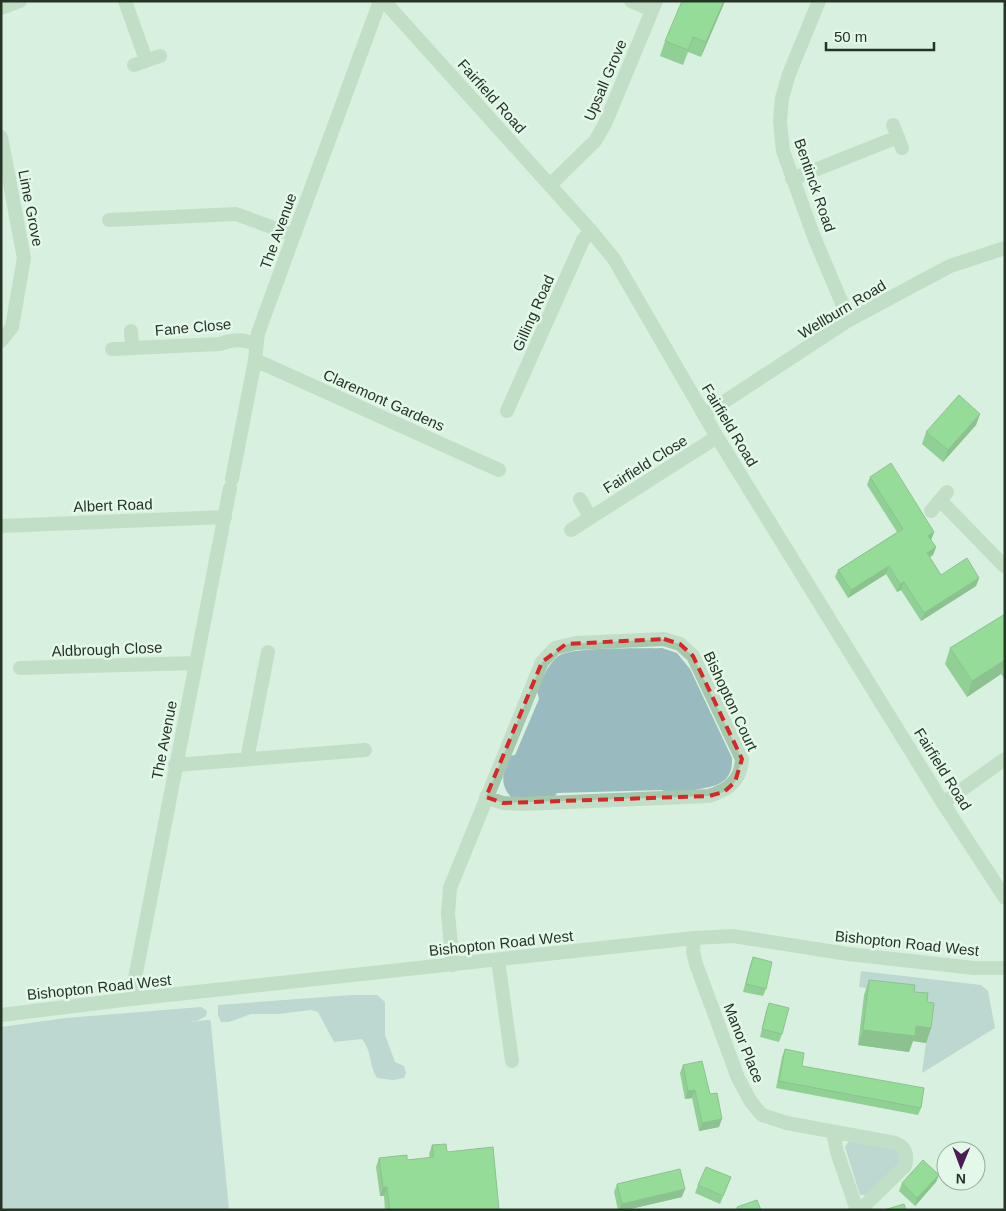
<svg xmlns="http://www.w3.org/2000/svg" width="1006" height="1211" font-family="Helvetica,sans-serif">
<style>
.green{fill:#99bbbf}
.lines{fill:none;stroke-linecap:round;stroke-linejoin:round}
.minor{stroke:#a5c8ac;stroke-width:14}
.tertiary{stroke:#a5c8ac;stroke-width:14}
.wall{fill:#3aa93a}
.shaded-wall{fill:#2f892f}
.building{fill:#43c443;stroke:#2f892f}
.marked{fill:none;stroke:#d62828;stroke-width:4;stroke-dasharray:10 6;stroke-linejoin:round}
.labels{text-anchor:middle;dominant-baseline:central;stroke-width:5;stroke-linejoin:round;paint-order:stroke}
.street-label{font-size:15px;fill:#263427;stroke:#e4f8ea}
</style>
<rect width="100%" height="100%" fill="#d8f0df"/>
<!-- green -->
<path class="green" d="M662 648 677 653 690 669 732 758C733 781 719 786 699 789 687 792 674 799 662 790L557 793 554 798 511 797C499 784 503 771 509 756L515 755 539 699 537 691C542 680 547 666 557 657 569 646 642 649 662 648Z
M861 971 981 985 988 991 995 1028 922 1073 931 1005 924 997 859 987Z
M351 995H377L385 1002V1035L395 1062 404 1066 406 1073 404 1078 393 1080 377 1078C369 1066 372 1051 362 1039L334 1042 318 1012 311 1010 278 1014H251L229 1022H221L218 1015V1005Z
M201 1007 207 1011 206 1016 197 1021 183 1023 207 1020H210L211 1024 229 1210H1V1027L66 1018Z
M849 1141 898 1150 901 1161 868 1195H860L845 1147Z"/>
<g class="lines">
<!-- minor -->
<path class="minor" d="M125 1 146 60
M631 1 652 10
M819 1 789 74 782 98 780 122 783 151 814 237 849 320
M1 8 20 1
M134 65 160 56
M893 125 902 148
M1 137 24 258 12 327 1 341
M792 179 898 137
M550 185 595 141 605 124 656 1
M109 220 236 214 293 235
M131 331 132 348
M112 349 220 344C234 339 242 339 256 344
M255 360 499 470
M507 411 583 240 591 231
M704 415 849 320 950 266 1005 248
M232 479 255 360 258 333 380 1
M580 499 590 517
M940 500 1005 567
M931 511 947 492
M1 526 225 517
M571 530 717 437
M20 668 196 663
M247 759 268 652
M175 765 365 750
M943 803 1005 759
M694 938 693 951 696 964 738 1078 751 1102 762 1115 787 1123 895 1143C906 1147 908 1154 905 1166L860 1210
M498 960 512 1061
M453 965 448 914 450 888 542 662 555 648 576 643 664 639 680 644 693 656 742 759C741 781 728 790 709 796L523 804 503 803 486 797
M131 999 230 488
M833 1132 837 1152 857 1210"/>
<!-- tertiary -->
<path class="tertiary" d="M384 1 591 231 614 259 717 437 943 803 1005 898
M1 1015 131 999 694 938 733 936 848 954 974 968H1005"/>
</g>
<!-- wall -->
<path class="wall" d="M725 1 701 57 688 52 683 65 660 56 665 41Z
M980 414 976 425 943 462 922 444 926 432Z
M870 477 934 532 931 540 936 547 933 555 930 557 941 575 979 578 976 586 921 621 901 590 897 592 886 574 848 598 835 577 838 570 897 532 867 485Z
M1005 614V680L1001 674 967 697 945 664 950 648Z
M753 957 766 989 763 996 743 992 750 965Z
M869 980 914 992 927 1002 931 1028 926 1043 913 1041 909 1052 858 1045 864 995Z
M769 1003 782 1034 779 1042 760 1037 766 1011Z
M785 1049 802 1066 921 1108 918 1115 776 1088 782 1057Z
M683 1065 710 1094 719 1127 699 1131 692 1098 685 1099 680 1073Z
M432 1145 447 1152 499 1210H385L384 1196H380L376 1167 379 1158 407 1160 430 1158 429 1154Z
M939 1175 936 1182 915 1206 899 1191 902 1183Z
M731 1177 720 1204 695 1193 698 1185Z
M617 1184 682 1197 626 1210H618L614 1192Z"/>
<!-- shaded-wall -->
<path class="shaded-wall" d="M724 1H725L701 57 706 42Z
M980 414 976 425 943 462 948 450Z
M934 532 931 540 925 543 928 536Z
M936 547 933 555 924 561 927 553Z
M889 566 886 574 848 598 851 590Z
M979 578 976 586 921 621 924 613Z
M904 582 901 590 897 592 900 584Z
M1005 660V663L1001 674 967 697 972 681Z
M916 1026 931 1028 926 1043 913 1041 909 1052 858 1045 863 1030Z
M695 1090 692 1098 685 1099 688 1091Z
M722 1119 719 1127 699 1131 702 1123Z
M939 1175 936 1182 915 1206 917 1198Z
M383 1187H387L384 1196H380Z
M685 1189 682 1197 626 1210H619L622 1204Z"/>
<!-- building -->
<path class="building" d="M682 1H724L706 42 693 37 688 50 665 41Z
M959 395 980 414 948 450 926 432Z
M891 463 934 532 928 536 936 547 927 553 941 575 967 558 979 578 924 613 904 582 900 584 889 566 851 590 838 570 903 529 870 477Z
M1005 614V660L972 681 950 648Z
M753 957 772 962 766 989 746 984Z
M869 980 915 985 914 992 928 993 927 1002 934 1003 931 1028 916 1026 915 1036 863 1030Z
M769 1003 789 1008 782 1034 762 1029Z
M785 1049 804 1053 802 1066 924 1088 921 1108 779 1081Z
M702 1061 710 1094 717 1093 722 1119 702 1123 695 1090 688 1091 683 1065Z
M446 1144 447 1152 493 1147 499 1210H390L387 1187H383L379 1158 407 1155V1160L434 1157 432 1145Z
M923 1160 939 1175 917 1198 902 1183Z
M706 1167 731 1177 723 1196 698 1185Z
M680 1169 685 1189 622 1204 617 1184Z
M757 1200 761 1210H738L737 1207Z
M904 1204 906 1210H884Z"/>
<!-- marked area -->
<path d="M0 0H1006V1211H0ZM664 639 680 644 693 656 742 759 735 782 724 792 709 796 503 803 486 797 542 662 566 644Z" fill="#d8f0df" fill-opacity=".55" fill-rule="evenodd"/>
<path class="marked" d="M664 639 680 644 693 656 742 759 735 782 724 792 709 796 503 803 486 797 542 662 566 644Z"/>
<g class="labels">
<!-- street labels -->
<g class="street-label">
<text transform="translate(605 80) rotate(-67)">Upsall Grove</text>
<text transform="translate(492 96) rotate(48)">Fairfield Road</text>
<text transform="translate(815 185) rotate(71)">Bentinck Road</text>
<text transform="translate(31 208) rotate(79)">Lime Grove</text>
<text transform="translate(278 231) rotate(-70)">The Avenue</text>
<text transform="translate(842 309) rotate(-31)">Wellburn Road</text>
<text transform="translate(533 313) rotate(-66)">Gilling Road</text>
<text transform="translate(193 327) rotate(-5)">Fane Close</text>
<text transform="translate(384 400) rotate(24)">Claremont Gardens</text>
<text transform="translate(730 425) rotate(59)">Fairfield Road</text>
<text transform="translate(645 464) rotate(-32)">Fairfield Close</text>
<text transform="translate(113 505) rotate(-2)">Albert Road</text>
<text transform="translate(107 649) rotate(-2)">Aldbrough Close</text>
<text transform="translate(731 701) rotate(65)">Bishopton Court</text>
<text transform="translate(164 740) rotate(-79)">The Avenue</text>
<text transform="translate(943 769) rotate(58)">Fairfield Road</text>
<text transform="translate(501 943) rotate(-6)">Bishopton Road West</text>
<text transform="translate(907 943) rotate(6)">Bishopton Road West</text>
<text transform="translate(99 987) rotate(-6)">Bishopton Road West</text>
<text transform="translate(744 1043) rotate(68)">Manor Place</text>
</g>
</g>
<!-- border -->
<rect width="1006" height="1211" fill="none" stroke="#263427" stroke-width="5"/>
<!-- north arrow -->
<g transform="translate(961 1166) rotate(181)"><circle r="24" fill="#e4f8ea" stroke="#98aa9c"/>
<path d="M0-4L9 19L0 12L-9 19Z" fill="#4a1c54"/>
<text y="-8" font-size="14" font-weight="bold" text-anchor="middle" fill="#263427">N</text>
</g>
<!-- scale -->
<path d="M826 42v8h108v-8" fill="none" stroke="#263427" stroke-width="2.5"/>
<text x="834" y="42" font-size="15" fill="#263427" stroke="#e4f8ea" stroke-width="4" paint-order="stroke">50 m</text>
</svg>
